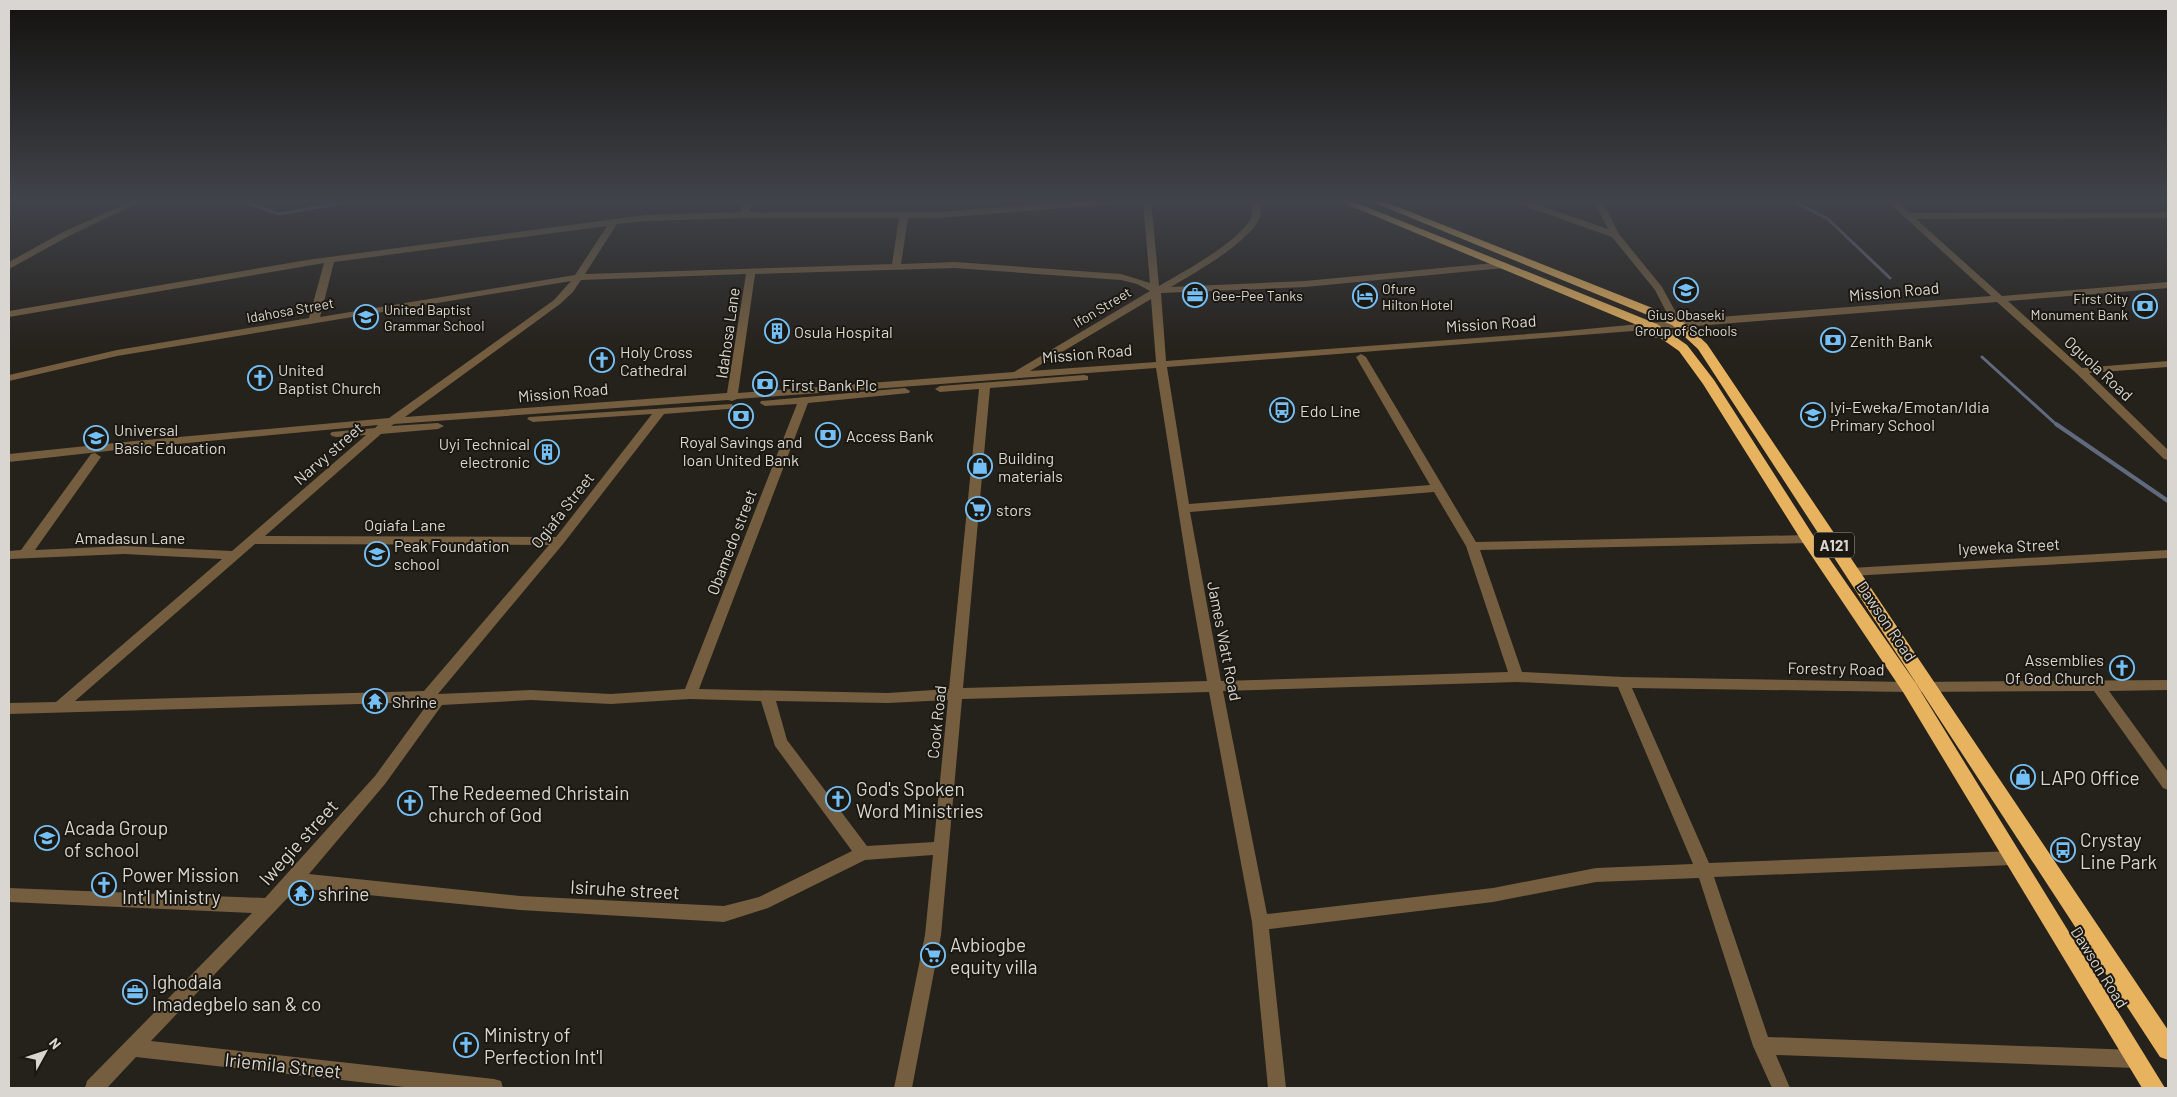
<svg xmlns="http://www.w3.org/2000/svg" width="2177" height="1097" font-family="Barlow,sans-serif">
<style>
.lines{fill:none;stroke-linecap:round;stroke-linejoin:round}
.stream-far1{stroke:#606a7f;stroke-width:3}
.stream{stroke:#606a7f;stroke-width:4}
.minor{fill:#745e3f;fill-rule:evenodd}
.highway{fill:#e8b35f;fill-rule:evenodd}
.labels{text-anchor:middle;dominant-baseline:central;stroke-width:4;stroke-linejoin:round;paint-order:stroke}
.far-poi-label{font-size:14px;fill:#d9d6d2;stroke:#1b1812;text-anchor:start}
.far-street-label{font-size:14px;fill:#d9d6d2;stroke:#1b1812}
.shield{fill:#1b1812;stroke:#a09d98;stroke-width:1}
.shield-label{font-size:15px;font-weight:bold;fill:#d9d6d2}
.street-label{font-size:16px;fill:#d9d6d2;stroke:#1b1812}
.poi-label{font-size:16px;fill:#d9d6d2;stroke:#1b1812;text-anchor:start}
.near-poi-label{font-size:19px;fill:#d9d6d2;stroke:#1b1812;text-anchor:start}
.near-street-label{font-size:19px;fill:#d9d6d2;stroke:#1b1812}
</style>
<rect width="100%" height="100%" fill="#25211b"/>
<g class="lines">
<!-- stream-far1 -->
<path class="stream-far1" d="M236 199 279 214 365 199
M1789 199 1828 219 1890 278
M1982 357 2058 426"/>
<!-- stream -->
<path class="stream" d="M2056 424 2168 501"/>
<!-- minor -->
<path class="minor" d="M9 199H18L9 204Z
M136 199H146L69 236 9 269V262L63 232Z
M746 199H754L749 212H936L1119 199H1151L1159 286C1183 272 1239 242 1251 218 1253 213 1252 204 1252 199H1260C1260 205 1262 213 1260 218 1247 244 1196 272 1171 287L1305 281 1504 262 1509 265 1504 268 1305 287 1161 293 1166 361 1555 332 1671 321 1655 290 1612 237 1511 201 1510 199H1521L1608 229 1593 199H1601L1619 234 1662 287 1680 320 1991 296 1885 199H1894L1910 213 2168 212V218L1916 219 2002 296 2168 282V288L2008 301 2082 368 2168 361V367L2089 373 2168 450V460L2164 459 2076 373 1997 302C1721 324 1444 346 1167 367L1189 504 1430 485 1356 357 1361 354 1366 357 1476 542 1808 535 1814 539 1808 543 1480 550 1522 672 1623 677 1909 682 2168 680V690L2109 691 2168 772V790L2163 788 2094 691 1909 692 1632 688 1709 863 2012 851 2018 853 2020 858 2018 863 2012 865 1714 877 1768 1037 2135 1050 2141 1053 2144 1059 2141 1065 2135 1068 1776 1055 1790 1088H1772L1753 1046 1699 878 1596 882 1493 902 1269 929 1286 1088H1268L1252 922 1209 692 962 699 941 935 912 1088H894L925 935 933 855 865 860 768 908 724 922 520 910 297 888 151 1041 494 1079 501 1081 503 1088H413L136 1057 107 1088H85L87 1081 252 913 9 902V888L265 898 375 776 429 702 9 714V703L56 702 222 559 124 554 9 559V551L21 550 91 454 95 453 101 457 35 550 124 546 232 551 366 435 336 437 332 436 330 434 332 432 375 428 378 425 135 448 9 462V454L135 441 389 418 554 300 571 281 117 356 9 381V375L117 350 309 318 324 263 9 317V311L307 260 645 215 740 212ZM1143 202 1150 283 1121 274 955 262 901 264 908 218H936ZM743 218H899L892 264 585 274 617 224 645 221ZM607 226 575 275 320 317 334 262ZM955 268 1121 280 1137 284 1150 291 1014 372 738 393 755 274ZM746 274 727 393 405 417 560 304 573 292 581 280ZM1151 299 1156 362 1030 371ZM1156 368 1190 585 1207 681 963 688 990 388 1088 380V376L1084 375 940 386 935 389 940 392 979 389 949 689 888 693 699 689 808 403 909 393 910 391 905 388 761 401 760 403 765 406 797 404 685 689 611 694 531 690 438 694 563 544 664 414 728 409 732 408 733 406 732 404 529 417 527 419 533 422 652 414 556 537 265 536 381 434 438 429 444 426 438 423 391 426 394 424 728 400 732 401 737 399ZM1434 492 1466 546 1508 672 1221 681 1190 512ZM255 544 549 545 424 691 75 701ZM1517 682 1618 687 1693 864 1596 868 1493 888 1267 914 1223 691ZM690 699 761 701 775 746 852 851 759 897 724 906 520 896 309 874 385 784 442 705 531 700 611 704ZM948 700 934 842 867 846 787 740 776 701 888 703Z
M1697 328 1702 331 1701 333 1655 338 1650 335 1655 332Z
M2168 550V558L1851 576 1845 572 1851 568Z"/>
<!-- highway -->
<path class="highway" d="M1334 199H1347L1657 324 1687 345 1714 380 1813 535 1915 682 2165 1088H2142L1903 692 1803 543 1703 384 1679 351 1649 330Z
M1365 199H1378L1680 319 1707 344 2168 1030V1060L2160 1057 1698 349 1672 325Z"/>
</g>
<!-- sky -->
<linearGradient id="sky" x2="0" y2="1"><stop stop-color="#14120f"/><stop offset="0.57" stop-color="#40434a"/><stop offset="1" stop-color="#40434a" stop-opacity="0"/></linearGradient>
<rect width="2177" height="352" fill="url(#sky)"/>
<!-- icons -->
<defs>
<symbol id="school-ring" viewBox="-11 -11 22 22"><circle r="9.5" fill="#1b1812" stroke="#74c0f6" stroke-width="1.5"/><path d="M0-5L7-2L0 1L-7-2ZM-4 1L0 2.5L4 1V4Q0 6-4 4Z" fill="#74c0f6"/></symbol>
<symbol id="office-ring" viewBox="-11 -11 22 22"><circle r="9.5" fill="#1b1812" stroke="#74c0f6" stroke-width="1.5"/><path d="M-6-3h4V-5.5h4V-3h4V5H-6ZM-1-4.5V-3h2v-1.5ZM-6 0V1H6V0Z" fill="#74c0f6"/></symbol>
<symbol id="hotel-ring" viewBox="-11 -11 22 22"><circle r="9.5" fill="#1b1812" stroke="#74c0f6" stroke-width="1.5"/><path d="M-6-4.5h1.5V1H6V5H4.5V3h-9V5H-6ZM-4 0a1.8 1.8 0 1 1 3.6 0ZM.5 0V-2.5h3Q6-2.5 6 0Z" fill="#74c0f6"/></symbol>
<symbol id="bank-ring" viewBox="-11 -11 22 22"><circle r="9.5" fill="#1b1812" stroke="#74c0f6" stroke-width="1.5"/><path d="M-6-4H6V4H-6ZM0-2.3a2.3 2.3 0 1 0 0 4.6a2.3 2.3 0 1 0 0-4.6Z" fill="#74c0f6"/></symbol>
<symbol id="building-ring" viewBox="-11 -11 22 22"><circle r="9.5" fill="#1b1812" stroke="#74c0f6" stroke-width="1.5"/><path d="M-4-6H4V6H1V3H-1V6H-4ZM-2.5-4.3h1.7v1.8h-1.7ZM.8-4.3h1.7v1.8H.8ZM-2.5-1h1.7V.8h-1.7ZM.8-1h1.7V.8H.8Z" fill="#74c0f6"/></symbol>
<symbol id="church-ring" viewBox="-11 -11 22 22"><circle r="9.5" fill="#1b1812" stroke="#74c0f6" stroke-width="1.5"/><path d="M-1.2-6h2.4v3.5h3.3v2.4h-3.3V6h-2.4V-.1h-3.3v-2.4h3.3Z" fill="#74c0f6"/></symbol>
<symbol id="bus-ring" viewBox="-11 -11 22 22"><circle r="9.5" fill="#1b1812" stroke="#74c0f6" stroke-width="1.5"/><path d="M-5-6H5V4H4V6H2V4H-2V6H-4V4H-5ZM-3.5-4V0h7V-4ZM-3.5 1.2v1.5H-2V1.2ZM2 1.2v1.5H3.5V1.2Z" fill="#74c0f6"/></symbol>
<symbol id="university-ring" viewBox="-11 -11 22 22"><circle r="9.5" fill="#1b1812" stroke="#74c0f6" stroke-width="1.5"/><path d="M0-5L7-2L0 1L-7-2ZM-4 1L0 2.5L4 1V4Q0 6-4 4Z" fill="#74c0f6"/></symbol>
<symbol id="shop-ring" viewBox="-11 -11 22 22"><circle r="9.5" fill="#1b1812" stroke="#74c0f6" stroke-width="1.5"/><path d="M-5-2.5h2.3a2.7 3.5 0 0 1 5.4 0H5L5.5 6h-11ZM-1.5-2.5h3a1.5 2.3 0 0 0-3 0Z" fill="#74c0f6"/></symbol>
<symbol id="supermarket-ring" viewBox="-11 -11 22 22"><circle r="9.5" fill="#1b1812" stroke="#74c0f6" stroke-width="1.5"/><path d="M-6-5.5h2.5l.6 2H6L4.5 2H-2.5L-4.4-4H-6ZM-1.5 3.2a1.3 1.3 0 1 0 .1 0ZM3 3.2a1.3 1.3 0 1 0 .1 0Z" fill="#74c0f6"/></symbol>
<symbol id="temple-ring" viewBox="-11 -11 22 22"><circle r="9.5" fill="#1b1812" stroke="#74c0f6" stroke-width="1.5"/><path d="M0-6L5-2H3V0L6.5 2.5H4V6H1.5V3h-3V6H-4V2.5H-6.5L-3 0V-2H-5Z" fill="#74c0f6"/></symbol>
</defs>
<g fill-rule="evenodd">
<use href="#school-ring" x="1672" y="276" width="28" height="28"/>
<use href="#office-ring" x="1181" y="281" width="28" height="28"/>
<use href="#hotel-ring" x="1351" y="282" width="28" height="28"/>
<use href="#bank-ring" x="2131" y="292" width="28" height="28"/>
<use href="#school-ring" x="352" y="303" width="28" height="28"/>
<use href="#building-ring" x="763" y="317" width="28" height="28"/>
<use href="#bank-ring" x="1819" y="326" width="28" height="28"/>
<use href="#church-ring" x="588" y="346" width="28" height="28"/>
<use href="#church-ring" x="246" y="364" width="28" height="28"/>
<use href="#bank-ring" x="751" y="370" width="28" height="28"/>
<use href="#bus-ring" x="1268" y="396" width="28" height="28"/>
<use href="#school-ring" x="1799" y="401" width="28" height="28"/>
<use href="#bank-ring" x="727" y="402" width="28" height="28"/>
<use href="#bank-ring" x="814" y="421" width="28" height="28"/>
<use href="#university-ring" x="82" y="424" width="28" height="28"/>
<use href="#building-ring" x="533" y="438" width="28" height="28"/>
<use href="#shop-ring" x="966" y="452" width="28" height="28"/>
<use href="#supermarket-ring" x="964" y="495" width="28" height="28"/>
<use href="#school-ring" x="363" y="540" width="28" height="28"/>
<use href="#church-ring" x="2108" y="654" width="28" height="28"/>
<use href="#temple-ring" x="361" y="687" width="28" height="28"/>
<use href="#shop-ring" x="2009" y="763" width="28" height="28"/>
<use href="#church-ring" x="824" y="785" width="28" height="28"/>
<use href="#church-ring" x="396" y="789" width="28" height="28"/>
<use href="#school-ring" x="33" y="824" width="28" height="28"/>
<use href="#bus-ring" x="2049" y="836" width="28" height="28"/>
<use href="#church-ring" x="90" y="871" width="28" height="28"/>
<use href="#temple-ring" x="287" y="879" width="28" height="28"/>
<use href="#supermarket-ring" x="919" y="941" width="28" height="28"/>
<use href="#office-ring" x="121" y="978" width="28" height="28"/>
<use href="#church-ring" x="452" y="1031" width="28" height="28"/>
</g>
<g class="labels">
<!-- far-poi labels -->
<g class="far-poi-label">
<text x="1382" y="288">Ofure<tspan x="1382" dy="16">Hilton Hotel</tspan></text>
<text x="1212" y="295">Gee-Pee Tanks</text>
<text x="2128" y="298" text-anchor="end">First City<tspan x="2128" dy="16">Monument Bank</tspan></text>
<text x="384" y="309">United Baptist<tspan x="384" dy="16">Grammar School</tspan></text>
<text x="1686" y="314" text-anchor="middle">Gius Obaseki<tspan x="1686" dy="16">Group of Schools</tspan></text>
</g>
<!-- far-street labels -->
<g class="far-street-label">
<text transform="translate(1102 307) rotate(-31)">Ifon Street</text>
<text transform="translate(290 310) rotate(-10)">Idahosa Street</text>
</g>
<!-- shield labels -->
<rect class="shield" x="1814" y="532.5" width="40" height="25" rx="4"/>
<g class="shield-label">
<text x="1834" y="545">A121</text>
</g>
<!-- street labels -->
<g class="street-label">
<text transform="translate(1894 291) rotate(-5)">Mission Road</text>
<text transform="translate(1491 323) rotate(-4)">Mission Road</text>
<text transform="translate(727 333) rotate(-82)">Idahosa Lane</text>
<text transform="translate(1087 353) rotate(-5)">Mission Road</text>
<text transform="translate(2099 368) rotate(43)">Oguola Road</text>
<text transform="translate(563 392) rotate(-5)">Mission Road</text>
<text transform="translate(328 453) rotate(-41)">Narvy street</text>
<text transform="translate(562 510) rotate(-52)">Ogiafa Street</text>
<text x="405" y="524">Ogiafa Lane</text>
<text x="130" y="537">Amadasun Lane</text>
<text transform="translate(731 542) rotate(-69)">Obamedo street</text>
<text transform="translate(2009 546) rotate(-3)">Iyeweka Street</text>
<text transform="translate(1887 621) rotate(56)">Dawson Road</text>
<text transform="translate(1225 641) rotate(79)">James Watt Road</text>
<text transform="translate(1836 668) rotate(1)">Forestry Road</text>
<text transform="translate(936 722) rotate(-84)">Cook Road</text>
<text transform="translate(2100 967) rotate(58)">Dawson Road</text>
</g>
<!-- poi labels -->
<g class="poi-label">
<text x="794" y="331">Osula Hospital</text>
<text x="1850" y="340">Zenith Bank</text>
<text x="620" y="351">Holy Cross<tspan x="620" dy="18">Cathedral</tspan></text>
<text x="278" y="369">United<tspan x="278" dy="18">Baptist Church</tspan></text>
<text x="782" y="384">First Bank Plc</text>
<text x="1830" y="406">Iyi-Eweka/Emotan/Idia<tspan x="1830" dy="18">Primary School</tspan></text>
<text x="1300" y="410">Edo Line</text>
<text x="114" y="429">Universal<tspan x="114" dy="18">Basic Education</tspan></text>
<text x="846" y="435">Access Bank</text>
<text x="741" y="441" text-anchor="middle">Royal Savings and<tspan x="741" dy="18">loan United Bank</tspan></text>
<text x="530" y="443" text-anchor="end">Uyi Technical<tspan x="530" dy="18">electronic</tspan></text>
<text x="998" y="457">Building<tspan x="998" dy="18">materials</tspan></text>
<text x="996" y="509">stors</text>
<text x="394" y="545">Peak Foundation<tspan x="394" dy="18">school</tspan></text>
<text x="2104" y="659" text-anchor="end">Assemblies<tspan x="2104" dy="18">Of God Church</tspan></text>
<text x="392" y="701">Shrine</text>
</g>
<!-- near-poi labels -->
<g class="near-poi-label">
<text x="2040" y="777">LAPO Office</text>
<text x="856" y="788">God's Spoken<tspan x="856" dy="22">Word Ministries</tspan></text>
<text x="428" y="792">The Redeemed Christain<tspan x="428" dy="22">church of God</tspan></text>
<text x="64" y="827">Acada Group<tspan x="64" dy="22">of school</tspan></text>
<text x="2080" y="839">Crystay<tspan x="2080" dy="22">Line Park</tspan></text>
<text x="122" y="874">Power Mission<tspan x="122" dy="22">Int'l Ministry</tspan></text>
<text x="318" y="893">shrine</text>
<text x="950" y="944">Avbiogbe<tspan x="950" dy="22">equity villa</tspan></text>
<text x="152" y="981">Ighodala<tspan x="152" dy="22">Imadegbelo san &amp; co</tspan></text>
<text x="484" y="1034">Ministry of<tspan x="484" dy="22">Perfection Int'l</tspan></text>
</g>
<!-- near-street labels -->
<g class="near-street-label">
<text transform="translate(298 842) rotate(-48)">Iwegie street</text>
<text transform="translate(625 889) rotate(3)">Isiruhe street</text>
<text transform="translate(283 1065) rotate(6)">Iriemila Street</text>
</g>
</g>
<!-- border -->
<rect width="2177" height="1097" fill="none" stroke="#d9d6d2" stroke-width="20"/>
<!-- north arrow -->
<g transform="translate(45 1052) rotate(50)" stroke="#1b1812" stroke-width="4" paint-order="stroke">
<path d="M0-4L9 19L0 12L-9 19Z" fill="#d9d6d2"/>
<text y="-8" font-size="14" font-weight="bold" text-anchor="middle" fill="#d9d6d2">N</text>
</g>
</svg>
